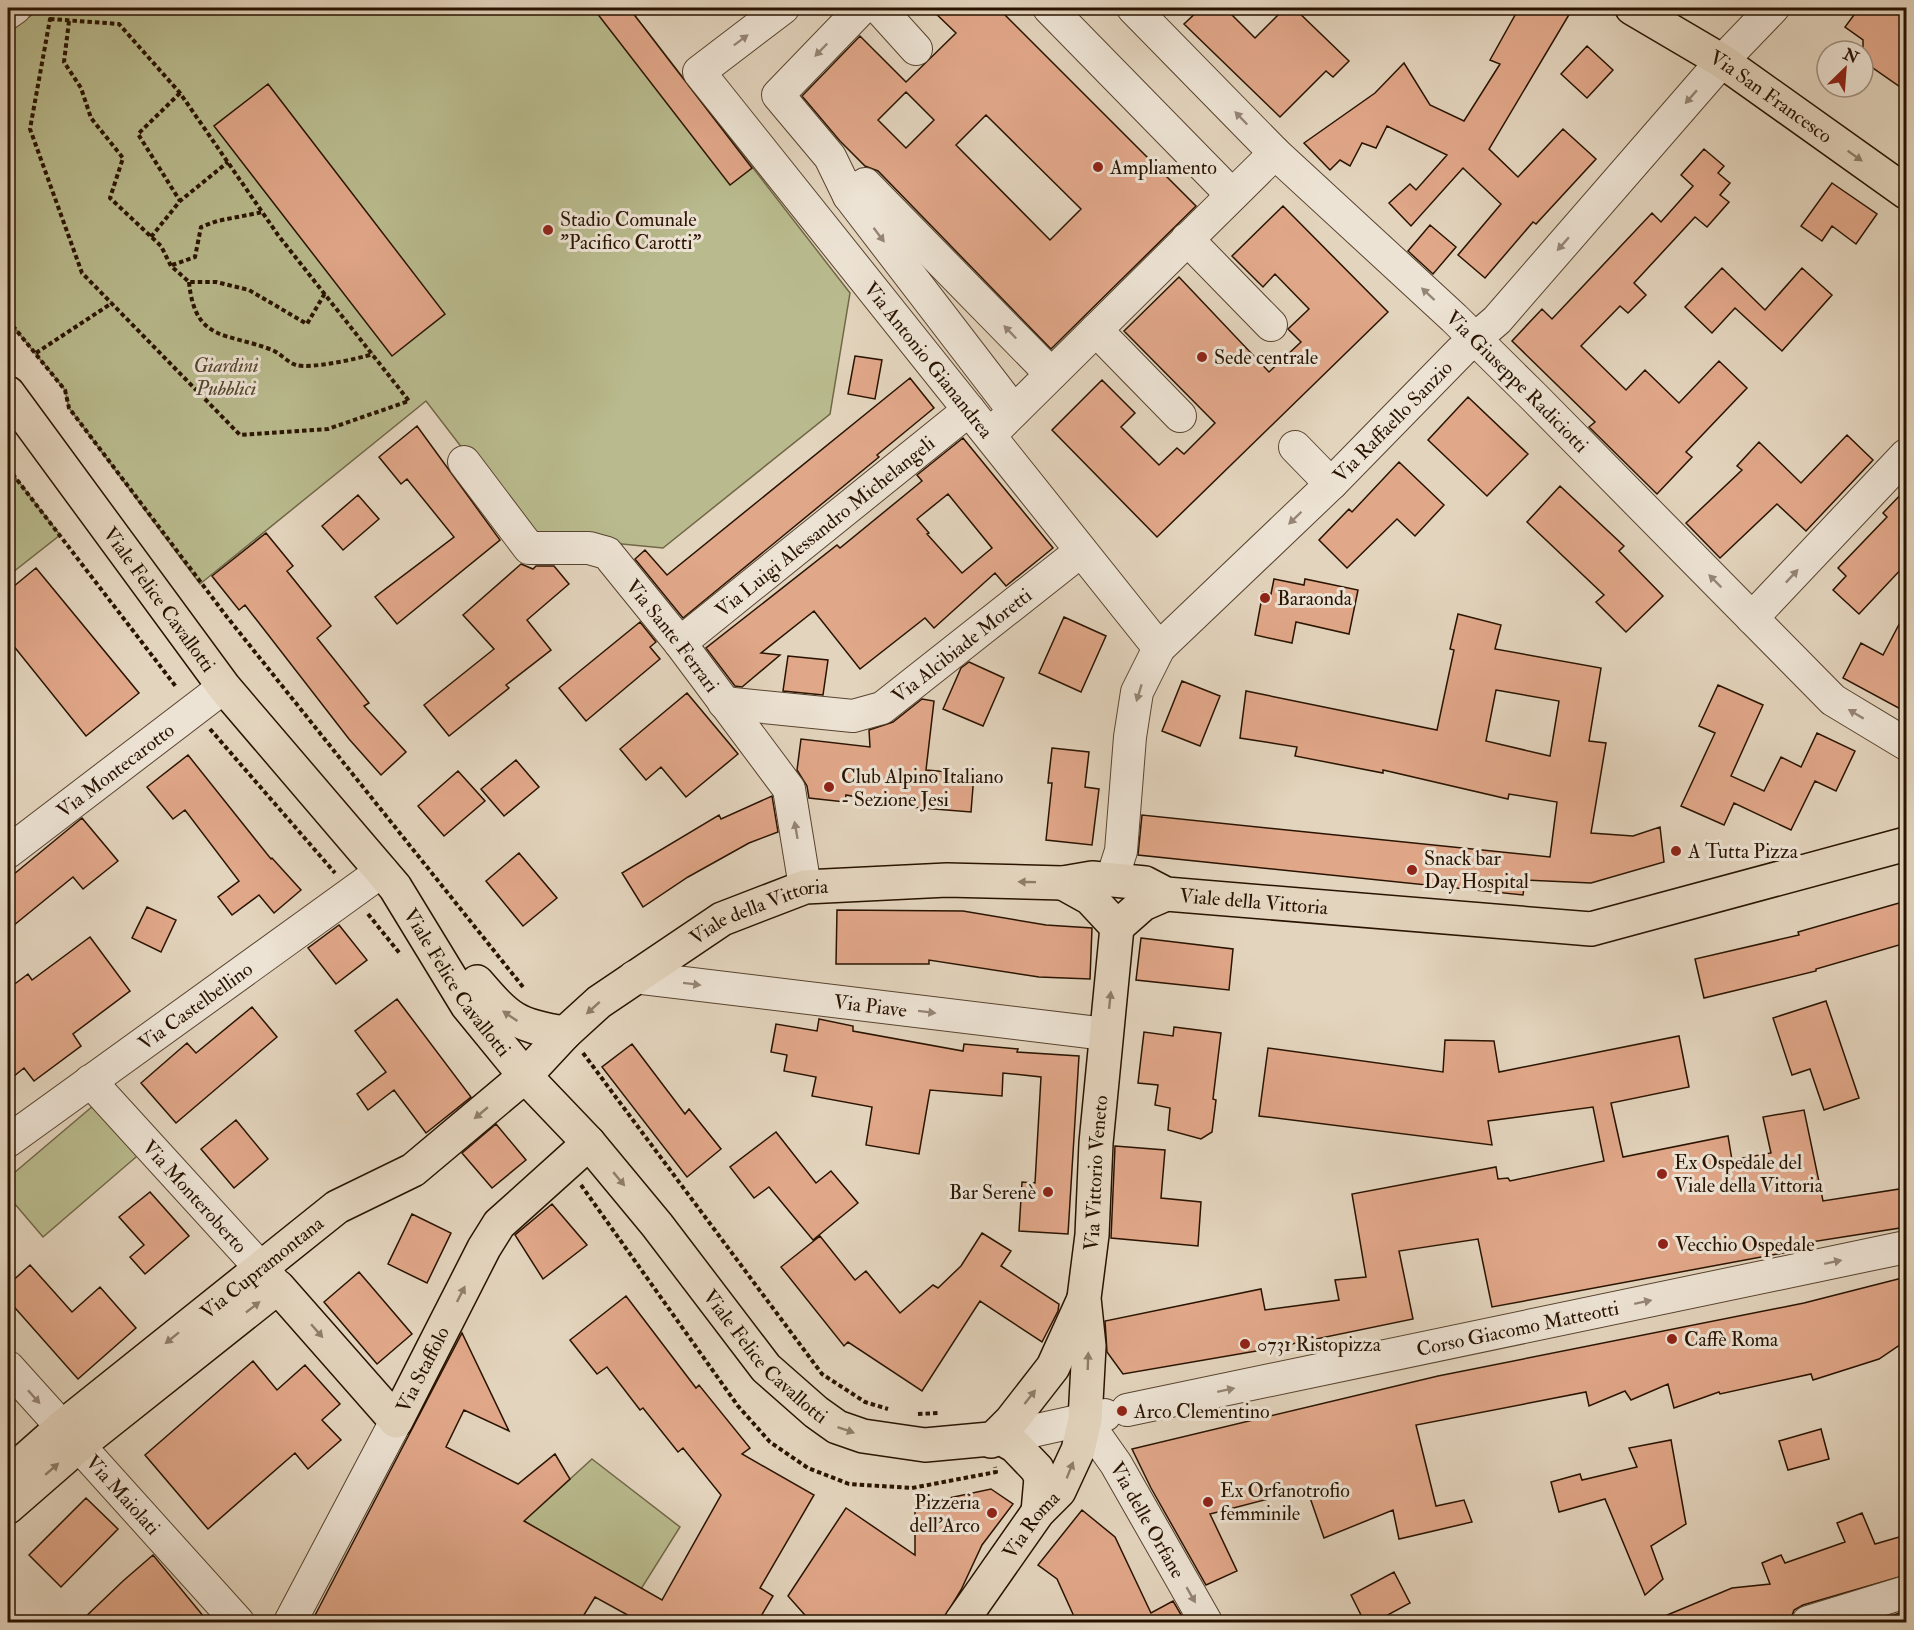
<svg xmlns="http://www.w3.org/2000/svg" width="1914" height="1630" font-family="'IM FELL Double Pica',serif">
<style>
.green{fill:#b9bb8e;stroke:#716747;stroke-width:1.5}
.building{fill:#e1a789;stroke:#291300;stroke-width:1.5;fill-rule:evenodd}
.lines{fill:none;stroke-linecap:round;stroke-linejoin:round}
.minor-casing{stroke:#58432f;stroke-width:34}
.major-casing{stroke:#291300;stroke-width:36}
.path{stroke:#291300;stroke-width:4;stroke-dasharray:4.5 3;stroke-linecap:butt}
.minor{stroke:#ede3d4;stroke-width:32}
.major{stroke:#e3d4bd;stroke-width:33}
.oneway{fill:#958575}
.oneway2{fill:#8f7d68}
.poi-dot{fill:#8f2418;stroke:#ede3d4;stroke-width:2}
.labels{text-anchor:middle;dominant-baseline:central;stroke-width:6;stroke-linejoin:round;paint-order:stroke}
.street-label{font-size:20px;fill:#291300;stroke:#ede3d4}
.poi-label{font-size:20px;fill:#291300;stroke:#ede3d4;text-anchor:start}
.park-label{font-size:20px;font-style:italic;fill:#54452b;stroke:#ede3d4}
</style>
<rect width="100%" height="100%" fill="#e3d4bd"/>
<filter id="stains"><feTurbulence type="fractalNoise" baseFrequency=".00333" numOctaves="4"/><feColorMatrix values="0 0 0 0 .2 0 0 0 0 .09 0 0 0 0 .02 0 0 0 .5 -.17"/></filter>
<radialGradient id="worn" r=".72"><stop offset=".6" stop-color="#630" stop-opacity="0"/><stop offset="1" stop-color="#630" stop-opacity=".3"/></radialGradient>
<!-- green -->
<path class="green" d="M41 8H629L850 293 830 414 663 548 529 535 426 401 200 584 69 408 65 390 8 320V33Z
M8 468 60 535 8 576Z
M100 1100 143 1151 43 1237 8 1196V1178Z
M592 1459 680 1527 641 1589 524 1521Z"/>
<!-- building -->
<path class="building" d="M593 8H629L752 168 730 185Z
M930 8H998L1196 206 1051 349 878 171 865 166 840 141 802 96 860 36 906 82 956 33ZM906 92 934 120 906 148 878 120ZM986 115 1081 209 1050 240 956 145Z
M1201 8H1225L1255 38 1285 8H1294L1349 61 1333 77 1326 71 1280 117 1184 24Z
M1519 8H1573L1489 149 1518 177 1563 129 1596 159 1536 224 1533 222 1485 278 1458 255 1501 204 1463 168 1411 226 1389 203 1410 184 1416 190 1447 155 1387 126 1376 148 1362 143 1350 166 1340 160 1330 170 1304 143 1375 93 1404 63 1430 105 1464 121 1500 64 1490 60Z
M1859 8H1906V91L1863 61V40L1845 27Z
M1587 46 1613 70 1587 98 1561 74Z
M268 84 445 314 392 356 214 126Z
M1704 149 1724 166 1718 173 1730 183 1720 195 1729 202 1707 227 1695 217 1634 283 1646 295 1628 313 1620 306 1581 346 1626 390 1645 370 1679 403 1719 361 1747 388 1686 452 1692 457 1657 494 1589 427 1595 422 1512 341 1542 309 1552 319 1652 213 1661 222 1693 186 1681 175Z
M1832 183 1877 214 1856 244 1832 226 1822 241 1801 226Z
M1283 206 1388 312 1157 537 1052 430 1102 380 1135 413 1121 427 1159 465 1177 448 1184 454 1215 423 1124 331 1179 277 1269 372 1301 342 1288 329 1309 309 1275 274 1263 287 1232 256Z
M1430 225 1456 247 1433 274 1408 251Z
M1722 268 1765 310 1802 268 1832 295 1782 351 1735 308 1712 333 1685 307Z
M855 356 882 360 875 399 848 394Z
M910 378 934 408 877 455 879 457 683 618 635 559 645 550 667 575Z
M1468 397 1528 454 1487 496 1428 440Z
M417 426 500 540 397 624 375 597 454 537 407 479 401 484 379 457Z
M1847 435 1873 460 1806 531 1777 504 1720 558 1686 523 1742 470 1737 466 1759 442 1801 483Z
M963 438 1053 548 1006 586 995 573 934 628 925 618 860 669 814 611 761 653 780 655 742 687 735 686 706 648 837 545 840 548 922 481 917 475ZM948 494 992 548 962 573 927 534 929 533 917 519Z
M1399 462 1444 505 1415 536 1397 519 1347 568 1319 540 1349 509 1352 512Z
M1560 486 1624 546 1619 551 1663 596 1626 632 1596 602 1604 595 1527 522Z
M1906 489V564L1859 614 1833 590 1846 576 1838 568 1887 517 1883 513Z
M358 495 379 519 343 550 322 526Z
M266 533 293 566 287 571 331 626 317 638 369 703 364 706 406 752 381 775 349 739 245 605 239 610 212 576Z
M521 564 533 569 536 566H554L569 584 527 620 551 650 506 685 509 688 449 736 424 705 494 649 463 615Z
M36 568 139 693 86 736 8 639V591Z
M1274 579 1304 585 1305 579 1358 590 1349 634 1296 622 1292 643 1255 635 1263 592 1271 594Z
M1906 611V712L1843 678 1861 643 1883 655Z
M1458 614 1501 625 1495 649 1601 668 1589 741 1606 743 1591 833 1633 836 1660 827 1664 862 1591 883 1525 880 1523 895 1138 855 1142 815 1550 857 1557 802 1509 794 1508 799 1383 770V773L1295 756 1297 747 1240 738 1246 691 1437 730 1454 650 1450 649ZM1496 690 1559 701 1550 756 1486 741Z
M1064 617 1106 636 1081 692 1039 673Z
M640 622 656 642 650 647 660 659 586 721 559 688Z
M788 656 828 660 823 695 783 691Z
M969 662 1004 678 983 726 943 709 961 668Z
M1182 681 1220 696 1200 746 1162 731Z
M1718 685 1763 705 1731 776 1764 791 1781 757 1801 767 1817 733 1855 751 1836 791 1815 781 1791 830 1734 803 1724 825 1681 806 1715 733 1699 726Z
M687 693 738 754 686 797 661 767 646 780 620 749Z
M922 699 934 701 926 770 974 774 971 812 909 807 846 795 845 802 809 798 807 786 797 770 801 739 870 747 869 730 893 722Z
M1052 748 1089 752 1085 787 1099 789 1092 845 1046 840 1052 783H1048Z
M188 755 271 859 272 858 301 890 274 913 259 895 232 915 218 897 239 881 185 810 173 819 147 787Z
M516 760 539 787 504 816 481 789Z
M458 771 485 801 444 836 418 806Z
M772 796 778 832 749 843 688 877 643 907 622 873 719 815 721 819Z
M82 818 118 861 83 889 73 877 8 930V879Z
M519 853 557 898 523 926 486 881Z
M1906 901V943L1816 969V971L1704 998 1695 959 1799 935 1798 932Z
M147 907 176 920 161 952 132 938Z
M837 910 963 911 1046 925 1092 928 1090 979 1039 977 929 960V964H836Z
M339 925 367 960 336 984 308 948Z
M90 937 130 991 73 1034 81 1046 34 1081 24 1068 8 1081V989L28 974 32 980Z
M1141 938 1233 949 1229 990 1136 980Z
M397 999 471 1097 426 1133 394 1090 368 1110 357 1094 386 1072 355 1031Z
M1826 1001 1859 1098 1824 1110 1810 1069 1792 1075 1773 1018Z
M252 1007 277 1037 176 1123 141 1083 187 1043 196 1053Z
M819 1019 853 1026V1031L963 1051 964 1044 1018 1049 1017 1052 1079 1056 1068 1234 1019 1231 1022 1182 1035 1183 1041 1077 1003 1073 1002 1096 930 1090 919 1154 866 1145 872 1107 812 1096 816 1077 784 1071 787 1055 771 1052 776 1024 817 1031Z
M1174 1027 1221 1033 1213 1099 1216 1100 1212 1132 1201 1139 1168 1130 1170 1108 1155 1105 1158 1085 1138 1083 1144 1032 1173 1036Z
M1679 1036 1689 1087 1611 1103 1623 1157 1728 1136 1732 1160 1771 1153 1763 1117 1804 1110 1823 1201 1906 1188V1227L1798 1244 1799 1250 1492 1307 1478 1239 1399 1251 1413 1319 1268 1349 1123 1374 1107 1352 1105 1321 1261 1289 1265 1310 1339 1300 1335 1280 1366 1277 1352 1194 1496 1167 1498 1179 1508 1178 1510 1181 1604 1161 1593 1107 1488 1121 1492 1145 1259 1116 1268 1048 1443 1072 1445 1040 1494 1041 1499 1072Z
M632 1044 685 1114 689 1109 721 1149 687 1177 602 1067Z
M236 1120 268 1159 234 1188 201 1149Z
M496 1124 526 1160 492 1188 462 1153Z
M776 1132 816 1183 831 1171 858 1203 813 1240 769 1187 754 1198 730 1167Z
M1115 1146 1165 1150 1161 1198 1201 1202 1198 1246 1111 1238Z
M150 1192 189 1236 145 1274 130 1257 144 1245 119 1217Z
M552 1204 587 1245 543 1279 515 1235Z
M412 1214 451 1233 427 1283 388 1264Z
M982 1233 1011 1251 1001 1266 1059 1304 1058 1311 1042 1342 980 1301 922 1391 848 1342 844 1346 781 1267 820 1236 855 1280 866 1271 900 1313 933 1285 938 1288 961 1266Z
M30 1265 72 1312 100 1287 136 1328 78 1379 8 1300V1285Z
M359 1272 412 1334 377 1364 324 1302Z
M1906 1277 1904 1342 1879 1359 1813 1380 1811 1374 1720 1394 1719 1392 1674 1408 1668 1384 1631 1400 1625 1391 1589 1406 1586 1392 1416 1425 1436 1506 1464 1500 1472 1522 1399 1539 1393 1510 1324 1538 1307 1489 1210 1514 1237 1571 1206 1585 1151 1488 1132 1449 1438 1376 1804 1303Z
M626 1296 696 1388 699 1385 750 1448 742 1454 814 1495 760 1588 773 1596 757 1623H642L595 1597 579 1623H311L462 1333 509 1431 464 1410 446 1447 518 1484 555 1454 570 1479 524 1521 662 1600 721 1495 683 1448 678 1452 643 1408 640 1410 607 1367 597 1374 570 1340Z
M253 1361 277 1390 305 1365 340 1404 322 1420 341 1440 308 1469 295 1453 208 1529 145 1455Z
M1821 1429 1829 1459 1788 1470 1779 1441Z
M1671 1440 1686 1524 1651 1546 1663 1579 1645 1595 1605 1499 1559 1512 1551 1482 1580 1474 1582 1480 1637 1467 1629 1448Z
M991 1489 1013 1504 982 1545 961 1590 941 1623H812L788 1596 846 1508 915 1555V1502L949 1498Z
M86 1498 118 1529 61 1587 29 1555Z
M1082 1510 1115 1537 1151 1613 1173 1601 1186 1623H1077L1057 1579 1038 1565Z
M1862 1513 1875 1544 1906 1535V1575L1803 1605 1794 1610 1790 1621 1785 1623H1648L1732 1588 1770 1584 1762 1563 1781 1555 1785 1563 1845 1542 1837 1523Z
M153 1555 209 1623H79L123 1581Z
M1394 1572 1410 1603 1373 1623H1365L1351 1595Z
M1906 1611V1623H1868Z"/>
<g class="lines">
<defs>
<g id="minor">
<path id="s1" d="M783 8 699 72 1159 648"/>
<path d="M862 8 778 95 830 157 849 196 1014 411"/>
<path d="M879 8 916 49"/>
<path d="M1049 8 1232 195"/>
<path id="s2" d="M1133 8 1275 153 1454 318 1533 396 1833 700 1906 744"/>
<path d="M8 13 15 8"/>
<path d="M849 196 865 184 1051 374"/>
<path d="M1187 239 1271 325"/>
<path d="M1096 330 1180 416"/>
<path d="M998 427 1275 153"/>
<path d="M1295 447 1331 484"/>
<path id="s3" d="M464 462 529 548H589L607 553 680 643 789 789 805 887"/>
<path d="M1752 618 1906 455"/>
<path id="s4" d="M680 643 969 410"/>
<path id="s5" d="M724 703 853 716 882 708 1081 551"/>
<path id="s6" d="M8 852 224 687"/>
<path id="s7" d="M1112 879 1121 851 1130 737 1137 692 1159 648 1331 484 1461 351 1497 320 1722 61 1773 8"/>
<path id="s8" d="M634 977 1106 1034"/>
<path id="s9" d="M90 1081 277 1286"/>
<path id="s10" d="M8 1141 382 871"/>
<path id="s11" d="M8 1367 238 1622"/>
<path id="s12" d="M1127 1410 1906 1247"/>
<path id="s13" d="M1085 1420 1116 1464 1206 1622"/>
<path d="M1001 1438 1105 1415"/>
<path d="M290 1622 396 1421"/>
<path d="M1808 1622 1906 1592"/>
</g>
<g id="major">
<path id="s14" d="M1632 8 1722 61 1906 192"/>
<path id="s15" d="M8 393 224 687 395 887 467 1005 525 1076 589 1143 657 1225 766 1368 816 1412 837 1427 863 1436 925 1445 1001 1438 1015 1446 1037 1469 1041 1478 1038 1512"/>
<path d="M1063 883 1090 898 1117 927"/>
<path d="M477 982C508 1018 516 1026 565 1033"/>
<path d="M991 1441 1011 1421 1053 1367 1083 1301"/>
<path id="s16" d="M8 1475 61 1428 337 1207 413 1170 525 1076 565 1033 599 1002 722 919 805 887 947 880 1063 883 1092 878 1145 883 1166 894 1591 929 1906 844"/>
<path id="s17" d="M8 1507 78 1446 278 1287 396 1421 484 1248 499 1224 589 1143"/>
<path id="s18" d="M961 1622 1038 1512 1059 1491 1078 1450 1085 1420 1089 1346 1084 1298 1092 1235 1096 1143 1117 927 1143 904 1166 894"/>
</g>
</defs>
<!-- minor casing -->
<use href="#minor" class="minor-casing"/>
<!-- major casing -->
<use href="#major" class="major-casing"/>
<!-- path -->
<path class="path" d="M50 19 119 24 180 93 278 235 409 401 328 429 240 435 82 273 30 129Z
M69 21 64 62 81 88 91 118 123 158 110 198 161 246 171 266 189 282H216L249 290 307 324 325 293
M180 93 138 134 180 201
M151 237 180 201 228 162
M172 265 195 257 201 227 217 221 263 212
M189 282C195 343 227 332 272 350 280 353 287 362 296 365 311 369 357 359 373 354
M8 320 65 390 69 408 227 617 523 987
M36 353 112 303
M8 468 177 688
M210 729 335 873
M368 914 401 955
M583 1053 822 1374 865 1402 888 1409
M581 1185 738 1406 770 1442 808 1468 849 1484 912 1488 996 1472 995 1467
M918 1414 938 1413"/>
<!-- minor -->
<use href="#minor" class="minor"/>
<!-- major -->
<use href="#major" class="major"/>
</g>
<!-- one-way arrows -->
<defs><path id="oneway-solid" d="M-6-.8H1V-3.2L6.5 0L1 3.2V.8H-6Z" transform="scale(1.5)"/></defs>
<g class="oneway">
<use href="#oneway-solid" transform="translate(741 40) rotate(-37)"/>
<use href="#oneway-solid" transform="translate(821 50) rotate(134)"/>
<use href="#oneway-solid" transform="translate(1691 97) rotate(131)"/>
<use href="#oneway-solid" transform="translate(1241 118) rotate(-134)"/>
<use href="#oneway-solid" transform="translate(879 235) rotate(53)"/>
<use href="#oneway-solid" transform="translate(1563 244) rotate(131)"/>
<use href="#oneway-solid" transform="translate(1428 294) rotate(-137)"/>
<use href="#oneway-solid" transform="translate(1010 332) rotate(-134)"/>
<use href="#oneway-solid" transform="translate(1295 518) rotate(136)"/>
<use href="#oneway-solid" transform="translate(1792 576) rotate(-47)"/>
<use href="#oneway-solid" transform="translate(1715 581) rotate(-135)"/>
<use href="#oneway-solid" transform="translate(1139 693) rotate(107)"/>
<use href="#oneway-solid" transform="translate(1856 714) rotate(-149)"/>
<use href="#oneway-solid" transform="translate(796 830) rotate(-100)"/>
<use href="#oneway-solid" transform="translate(692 984) rotate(7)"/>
<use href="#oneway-solid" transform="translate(927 1012) rotate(7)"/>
<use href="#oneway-solid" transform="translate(1833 1262) rotate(-12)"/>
<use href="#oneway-solid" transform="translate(1643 1302) rotate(-12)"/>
<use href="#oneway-solid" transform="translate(1226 1390) rotate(-12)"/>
<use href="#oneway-solid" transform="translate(34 1397) rotate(48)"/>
<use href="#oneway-solid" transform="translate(1191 1595) rotate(60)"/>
</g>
<g class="oneway2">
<use href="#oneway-solid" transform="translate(1855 156) rotate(35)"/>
<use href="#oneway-solid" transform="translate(1027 882) rotate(-179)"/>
<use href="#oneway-solid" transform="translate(1110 1000) rotate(-84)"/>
<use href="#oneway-solid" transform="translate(593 1008) rotate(138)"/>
<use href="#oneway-solid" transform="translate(510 1016) rotate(-146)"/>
<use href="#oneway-solid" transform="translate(481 1113) rotate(140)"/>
<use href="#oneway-solid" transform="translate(619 1179) rotate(50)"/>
<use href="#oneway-solid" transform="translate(461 1294) rotate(-63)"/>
<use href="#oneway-solid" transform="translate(253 1307) rotate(-38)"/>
<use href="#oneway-solid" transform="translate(317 1331) rotate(49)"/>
<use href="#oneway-solid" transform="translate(172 1338) rotate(141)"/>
<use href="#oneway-solid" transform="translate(1088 1361) rotate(-88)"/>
<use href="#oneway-solid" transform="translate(1030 1397) rotate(-52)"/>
<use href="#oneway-solid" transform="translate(846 1430) rotate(19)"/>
<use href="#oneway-solid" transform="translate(52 1469) rotate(-41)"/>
<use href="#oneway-solid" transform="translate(1070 1470) rotate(-68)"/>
</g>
<!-- markers -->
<g class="poi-dot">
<circle cx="1098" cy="167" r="6"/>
<circle cx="548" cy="230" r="6"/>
<circle cx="1202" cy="357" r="6"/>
<circle cx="1265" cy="598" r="6"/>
<circle cx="829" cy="787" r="6"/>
<circle cx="1676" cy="851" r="6"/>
<circle cx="1412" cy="870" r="6"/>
<circle cx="1662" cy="1174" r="6"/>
<circle cx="1048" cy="1192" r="6"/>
<circle cx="1663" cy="1244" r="6"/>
<circle cx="1672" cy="1339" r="6"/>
<circle cx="1245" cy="1344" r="6"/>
<circle cx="1122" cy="1411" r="6"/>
<circle cx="1208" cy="1502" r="6"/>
<circle cx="992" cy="1513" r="6"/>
</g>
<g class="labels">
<!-- street labels -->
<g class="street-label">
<text stroke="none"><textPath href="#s14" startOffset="165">Via San Francesco</textPath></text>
<text stroke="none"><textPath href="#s1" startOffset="474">Via Antonio Gianandrea</textPath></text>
<text stroke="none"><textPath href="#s2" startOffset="536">Via Giuseppe Radiciotti</textPath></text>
<text stroke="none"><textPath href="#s7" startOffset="564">Via Raffaello Sanzio</textPath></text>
<text stroke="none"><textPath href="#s4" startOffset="186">Via Luigi Alessandro Michelangeli</textPath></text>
<text stroke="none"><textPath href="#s15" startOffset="256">Viale Felice Cavallotti</textPath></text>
<text stroke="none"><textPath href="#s3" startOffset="292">Via Sante Ferrari</textPath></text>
<text stroke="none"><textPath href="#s5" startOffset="261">Via Alcibiade Moretti</textPath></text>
<text stroke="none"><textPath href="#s6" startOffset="135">Via Montecarotto</textPath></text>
<text stroke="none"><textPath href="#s16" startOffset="1450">Viale della Vittoria</textPath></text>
<text stroke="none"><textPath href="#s16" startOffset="946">Viale della Vittoria</textPath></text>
<text stroke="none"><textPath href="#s15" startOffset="742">Viale Felice Cavallotti</textPath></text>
<text stroke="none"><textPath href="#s10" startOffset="231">Via Castelbellino</textPath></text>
<text stroke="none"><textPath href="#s8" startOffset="238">Via Piave</textPath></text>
<text stroke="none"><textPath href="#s18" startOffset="488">Via Vittorio Veneto</textPath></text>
<text stroke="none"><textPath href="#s9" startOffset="156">Via Monteroberto</textPath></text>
<text stroke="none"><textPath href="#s16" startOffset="328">Via Cupramontana</textPath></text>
<text stroke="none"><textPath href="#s12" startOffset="399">Corso Giacomo Matteotti</textPath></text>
<text stroke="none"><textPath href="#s15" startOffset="1228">Viale Felice Cavallotti</textPath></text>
<text stroke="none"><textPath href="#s17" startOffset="585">Via Staffolo</textPath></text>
<text stroke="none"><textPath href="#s11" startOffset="172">Via Maiolati</textPath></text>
<text stroke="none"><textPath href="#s13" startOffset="118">Via delle Orfane</textPath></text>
<text stroke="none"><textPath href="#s18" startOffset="120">Via Roma</textPath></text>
</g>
<!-- poi labels -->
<g class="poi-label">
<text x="1110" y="167">Ampliamento</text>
<text x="560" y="219">Stadio Comunale<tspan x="560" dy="23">"Pacifico Carotti"</tspan></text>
<text x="1214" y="357">Sede centrale</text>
<text x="1277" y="598">Baraonda</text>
<text x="841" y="776">Club Alpino Italiano<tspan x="841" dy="23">- Sezione Jesi</tspan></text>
<text x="1688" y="851">A Tutta Pizza</text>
<text x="1424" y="858">Snack bar<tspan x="1424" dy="23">Day Hospital</tspan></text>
<text x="1674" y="1162">Ex Ospedale del<tspan x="1674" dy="23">Viale della Vittoria</tspan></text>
<text x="1036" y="1192" text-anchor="end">Bar Serenè</text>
<text x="1675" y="1244">Vecchio Ospedale</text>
<text x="1684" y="1339">Caffè Roma</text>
<text x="1257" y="1344">0731 Ristopizza</text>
<text x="1134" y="1411">Arco Clementino</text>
<text x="1220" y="1490">Ex Orfanotrofio<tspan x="1220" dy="23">femminile</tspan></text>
<text x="980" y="1502" text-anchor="end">Pizzeria<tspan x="980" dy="23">dell'Arco</tspan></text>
</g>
<!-- park labels -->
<g class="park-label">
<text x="226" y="365">Giardini<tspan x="226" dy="23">Pubblici</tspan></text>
</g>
</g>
<!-- margin -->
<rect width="1914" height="1630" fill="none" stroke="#e3d4bd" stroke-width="30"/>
<rect x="9" y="9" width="1896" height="1612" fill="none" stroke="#291300" stroke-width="3"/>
<rect x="15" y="15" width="1884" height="1600" fill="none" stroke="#291300" stroke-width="1.5"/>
<!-- north arrow -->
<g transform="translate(1845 69) rotate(25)"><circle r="28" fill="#ede3d4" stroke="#9f907f" stroke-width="1.5"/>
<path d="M0-4.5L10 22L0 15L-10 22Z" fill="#8f2418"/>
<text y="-9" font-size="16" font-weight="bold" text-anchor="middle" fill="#291300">N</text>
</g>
<rect width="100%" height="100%" filter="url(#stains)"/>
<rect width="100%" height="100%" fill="url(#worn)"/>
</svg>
